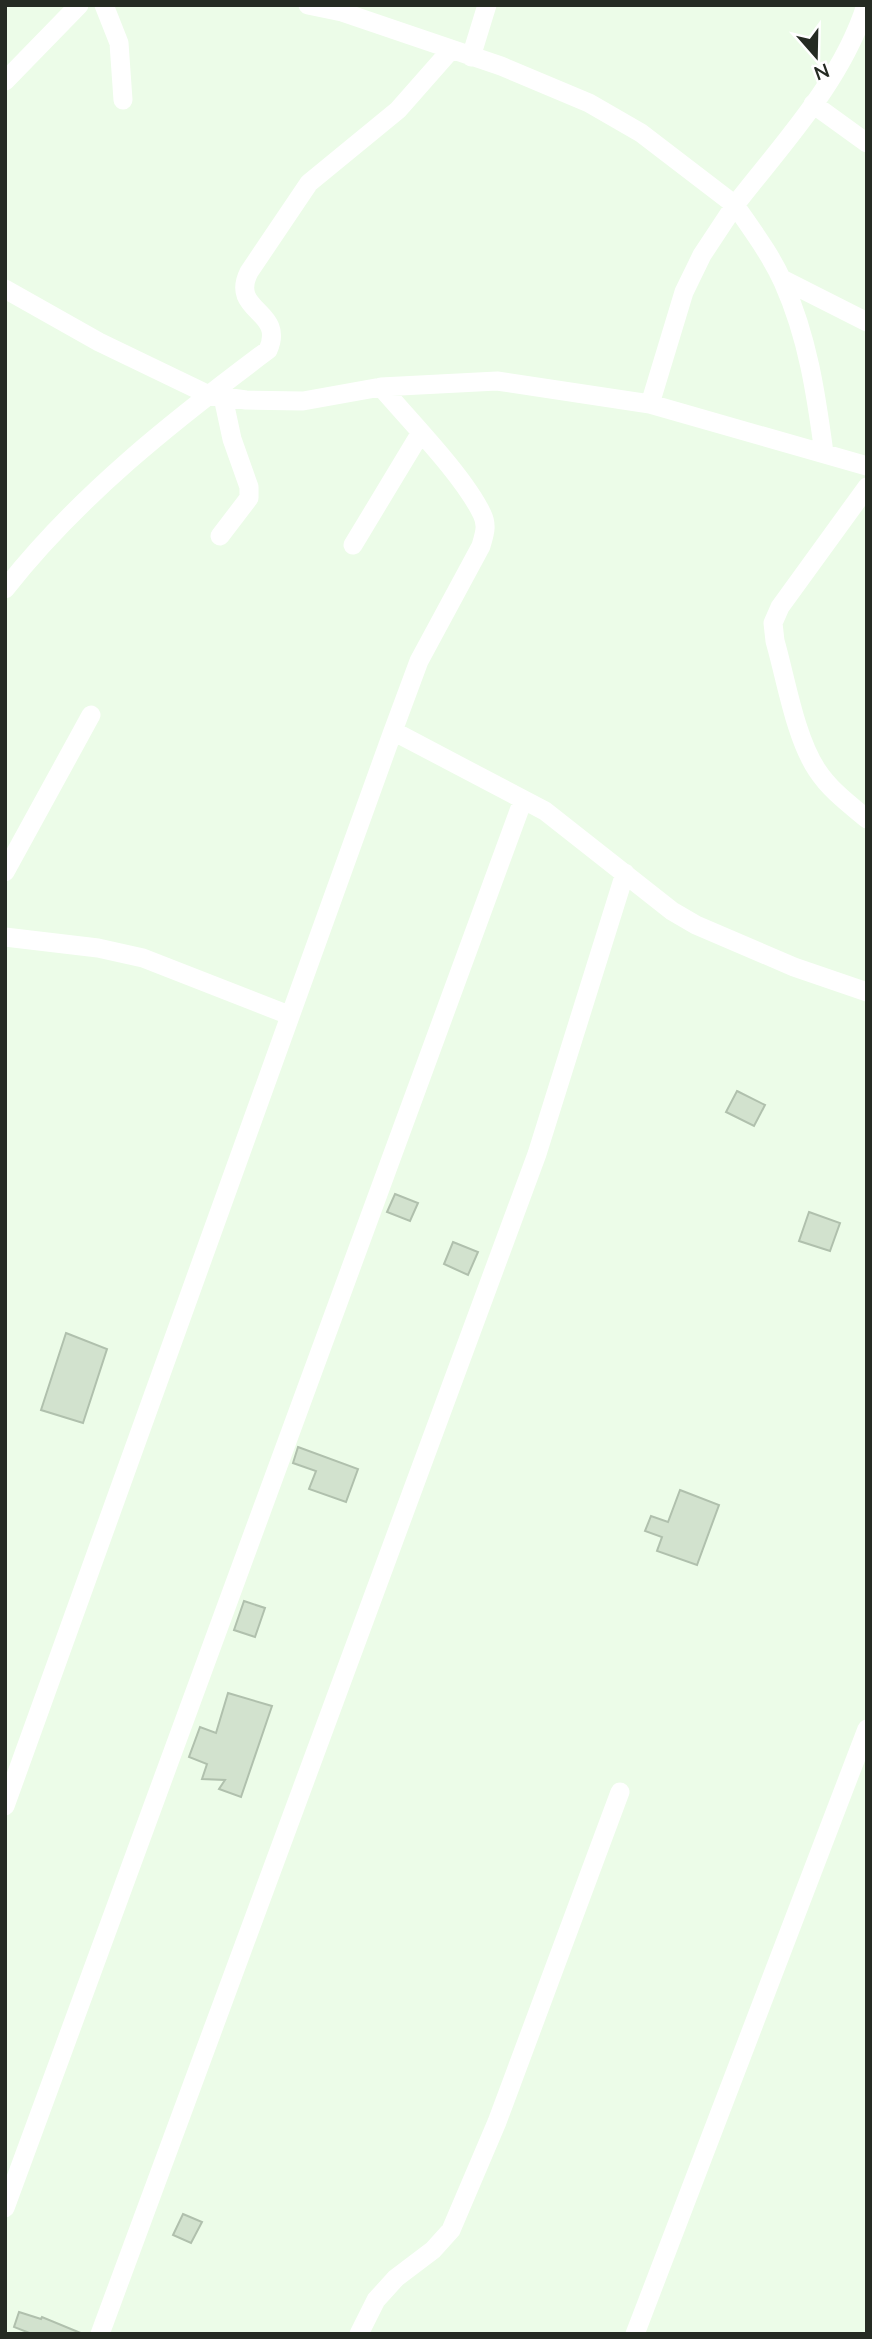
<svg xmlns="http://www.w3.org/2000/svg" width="872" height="2339" font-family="Lato,sans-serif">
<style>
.building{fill:#d2e2ce;stroke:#b0c0ad;stroke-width:2}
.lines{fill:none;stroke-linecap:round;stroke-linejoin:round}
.minor{stroke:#fff;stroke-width:19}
</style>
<rect width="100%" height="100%" fill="#ecfce8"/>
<!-- building -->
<path class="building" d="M737 1091 765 1105 754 1126 726 1112Z
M395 1194 418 1203 410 1221 387 1212Z
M809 1212 840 1223 830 1251 799 1241Z
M453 1242 478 1252 468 1275 444 1264Z
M66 1333 107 1349 83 1423 41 1410Z
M298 1447 358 1469 346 1502 309 1489 316 1471 293 1463Z
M680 1490 719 1505 697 1565 657 1551 662 1537 645 1531 651 1516 668 1522Z
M244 1601 265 1608 255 1637 234 1630Z
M228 1693 272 1706 241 1797 219 1789 225 1780 202 1779 207 1764 189 1757 200 1727 216 1733Z
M183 2214 202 2222 191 2243 173 2235Z
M19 2312 41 2319 42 2317 83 2334H32L14 2327Z"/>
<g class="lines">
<!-- minor -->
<path class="minor" d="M104 5 119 43 123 100
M308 5 342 12 501 66 589 103 641 133 735 205 702 255 684 292 650 404
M471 57 487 5
M5 81 79 5
M813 104 867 143
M782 279 867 322
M5 289 99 342 209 395 246 400 303 401 381 387 497 381 650 404 867 466
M381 387C410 421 464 476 482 514 488 526 484 535 481 546L419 661 393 731 545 811 672 911 696 925 794 967 867 992
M824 453C816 394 808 338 783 282 771 255 752 230 735 205 783 143 842 81 866 5
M867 487 780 607 773 623 775 641C786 679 795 737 817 770 830 790 849 804 867 819
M220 536 249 498V487L232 439 223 397
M353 545 420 434
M5 589C79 495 173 421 268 350 286 310 229 312 249 272L309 183 398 110 450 51
M5 872 91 715
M5 937 98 948 143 958 289 1015
M5 1806 393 731
M5 2208 523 800
M100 2334 537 1154 625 873
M359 2334 376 2300 396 2278 433 2250 451 2230 497 2122 620 1792
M635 2334 867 1729"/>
</g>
<!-- border -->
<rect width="872" height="2339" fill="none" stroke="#252b23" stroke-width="14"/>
<!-- north arrow -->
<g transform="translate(816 56) rotate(160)" stroke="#ffffff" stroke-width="5" paint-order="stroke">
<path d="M0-5L12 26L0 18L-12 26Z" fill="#252b23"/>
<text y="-10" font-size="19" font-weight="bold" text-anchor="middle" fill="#252b23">N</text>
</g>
</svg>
